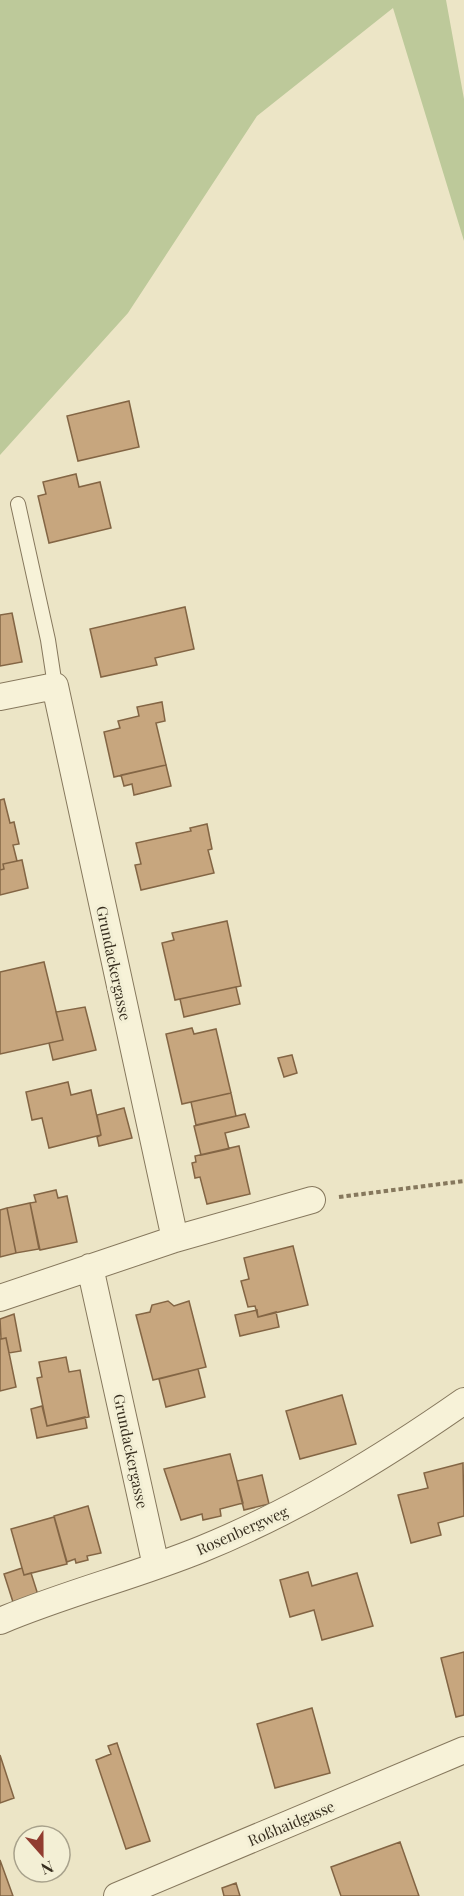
<svg xmlns="http://www.w3.org/2000/svg" width="464" height="1896" font-family="'Playfair Display',serif">
<style>
.green{fill:#bdc99a}
.building{fill:#c7a67e;stroke:#836544;stroke-width:1.5}
.lines{fill:none;stroke-linecap:round;stroke-linejoin:round}
.service-casing{stroke:#86785d;stroke-width:16}
.minor-casing{stroke:#86785d;stroke-width:28}
.path{stroke:#86785d;stroke-width:4;stroke-dasharray:4.5 3;stroke-linecap:butt}
.service{stroke:#f7f2d8;stroke-width:14}
.minor{stroke:#f7f2d8;stroke-width:26}
.labels{text-anchor:middle;dominant-baseline:central;stroke-width:6;stroke-linejoin:round;paint-order:stroke}
.street-label{font-size:15px;fill:#372e1f;stroke:#f3efd5}
</style>
<rect width="100%" height="100%" fill="#ece5c6"/>
<!-- green -->
<path class="green" d="M0 0H446L464 99V241L393 8 257 116 128 313 0 455Z"/>
<!-- building -->
<path class="building" d="M129 401 139 447 78 461 67 416Z
M76 474 79 487 100 482 111 528 49 543 38 496 46 494 43 482Z
M185 607 194 649 155 658 157 665 101 677 90 629Z
M12 613 22 662 0 666V615Z
M162 702 165 721 156 723 166 765 114 777 104 732 120 728 118 721 139 716 137 707Z
M166 765 171 786 134 795 132 784 124 786 121 775Z
M4 799 10 823 14 822 19 844 13 845 17 861 3 864 4 869 0 870V800Z
M207 824 212 849 208 850 214 873 141 890 135 865 141 864 136 843 191 831 190 828Z
M22 860 28 888 0 895V870L4 869 3 864Z
M227 921 241 986 175 1000 162 943 174 940 172 933Z
M44 962 63 1040 0 1054V972Z
M236 987 240 1004 184 1017 180 999Z
M85 1007 96 1050 53 1060 49 1043 63 1040 56 1012Z
M192 1028 194 1034 216 1029 231 1093 182 1104 166 1034Z
M292 1055 297 1073 284 1077 278 1058Z
M68 1082 71 1095 91 1090 101 1135 49 1148 42 1118 32 1120 26 1092Z
M231 1093 236 1116 196 1125 191 1102Z
M124 1108 132 1138 99 1146 97 1137 101 1135 97 1115Z
M245 1114 249 1127 225 1133 229 1149 201 1155 194 1126Z
M239 1146 250 1194 207 1204 200 1177 195 1178 192 1163 196 1162 195 1156Z
M56 1190 58 1198 67 1196 77 1242 40 1250 30 1203 36 1202 34 1195Z
M30 1203 39 1249 16 1253 7 1208Z
M7 1208 16 1253 0 1257V1210Z
M293 1246 308 1305 258 1317 255 1306 248 1307 241 1281 249 1279 244 1258Z
M168 1301 174 1306 189 1301 206 1367 153 1380 136 1315 150 1312 152 1305Z
M257 1310 258 1317 276 1312 279 1327 240 1336 235 1315Z
M14 1314 21 1351 9 1353 6 1338 1 1339 0 1319Z
M6 1338 16 1387 0 1391V1339Z
M66 1357 69 1372 80 1370 89 1417 47 1426 37 1378 42 1377 39 1362Z
M198 1369 205 1397 166 1407 159 1379Z
M342 1395 356 1444 300 1459 286 1411Z
M42 1406 47 1426 85 1417 87 1428 37 1438 31 1409Z
M230 1454 243 1503 220 1509 221 1516 203 1520 202 1514 181 1520 164 1469Z
M463 1463 464 1516 438 1523 441 1535 411 1543 398 1495 428 1488 424 1473Z
M262 1475 269 1504 244 1510 237 1481Z
M88 1506 101 1553 87 1556 88 1560 76 1563 75 1559 67 1562 54 1516Z
M54 1517 67 1564 24 1575 11 1529Z
M22 1568 24 1575 31 1573 38 1595 13 1602 4 1574Z
M308 1572 312 1586 357 1573 373 1626 322 1640 314 1610 290 1617 280 1580Z
M464 1652V1715L456 1717 441 1658Z
M312 1708 330 1773 275 1788 257 1724Z
M117 1743 150 1841 126 1849 96 1760 111 1754 108 1746Z
M0 1755 14 1798 0 1803Z
M400 1842 419 1896H341L331 1867Z
M0 1860 13 1896H0Z
M236 1883 240 1896H224L222 1888Z"/>
<g class="lines">
<defs>
<path id="service" d="M18 504 48 640 55 686"/>
<path id="minor" d="M0 697 55 686 175 1239
M90 1267 156 1566
M0 1298 175 1239 312 1200
M0 1621C66 1593 136 1576 202 1549 297 1510 381 1459 464 1401
M117 1896 464 1750"/>
</defs>
<!-- service casing -->
<use href="#service" class="service-casing"/>
<!-- minor casing -->
<use href="#minor" class="minor-casing"/>
<!-- path -->
<path class="path" d="M339 1197 464 1181"/>
<!-- service -->
<use href="#service" class="service"/>
<!-- minor -->
<use href="#minor" class="minor"/>
</g>
<g class="labels">
<!-- street labels -->
<g class="street-label">
<text transform="translate(114 963) rotate(78)">Grundackergasse</text>
<text transform="translate(131 1451) rotate(78)">Grundackergasse</text>
<text transform="translate(242 1530) rotate(-24)">Rosenbergweg</text>
<text transform="translate(291 1823) rotate(-23)">Roßhaidgasse</text>
</g>
</g>
<!-- north arrow -->
<g transform="translate(42 1854) rotate(159)"><circle r="28" fill="#f3efd5" stroke="#a8a28c" stroke-width="1.5"/>
<path d="M0-4.5L10 22L0 15L-10 22Z" fill="#913c30"/>
<text y="-9" font-size="16" font-weight="bold" text-anchor="middle" fill="#372e1f">N</text>
</g>
</svg>
